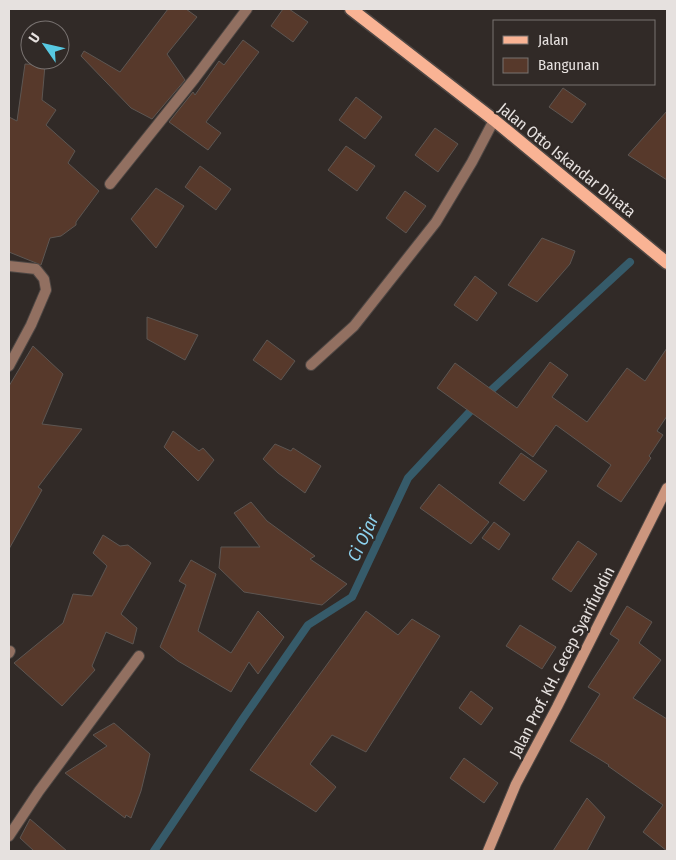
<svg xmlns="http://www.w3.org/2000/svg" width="676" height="860" font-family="'Fira Sans Condensed',sans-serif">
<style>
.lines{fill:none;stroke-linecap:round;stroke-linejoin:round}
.stream{stroke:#365b6a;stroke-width:8}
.building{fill:#57392b;stroke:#5d5652}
.street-casing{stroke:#4e4744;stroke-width:12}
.secondary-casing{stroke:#4e4744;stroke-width:12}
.primary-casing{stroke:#4e4744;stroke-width:15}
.street{stroke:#927061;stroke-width:10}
.secondary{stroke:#cc967e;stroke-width:10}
.primary{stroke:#f9b394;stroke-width:12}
.labels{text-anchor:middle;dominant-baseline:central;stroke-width:4.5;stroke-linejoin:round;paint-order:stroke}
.street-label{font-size:16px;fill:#e6e1df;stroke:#312a27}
.water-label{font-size:18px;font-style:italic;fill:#8dd1ed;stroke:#312a27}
</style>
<rect width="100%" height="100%" fill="#312a27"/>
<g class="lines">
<!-- stream -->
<path class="stream" d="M485 396 630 262
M154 851 242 720 308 625 352 597 408 478 477 404"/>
</g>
<!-- building -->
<path class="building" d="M168 9H186L197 17 167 54 185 80 152 119 131 108 81 56 84 51 120 72Z
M283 9H289L308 22 293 42 271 26Z
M243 40 259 52 206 122 221 133 208 150 169 122 193 92 195 95 219 61 224 65Z
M25 64 45 65 42 100 56 110 46 125 75 151 68 163 99 191 76 222V225L61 236 50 238 41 265 9 252V117L17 121Z
M563 88 586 104 572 123 549 107Z
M356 97 382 117 365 139 339 120Z
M667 111V180L628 155Z
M435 128 458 144 438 172 415 155Z
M346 146 375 166 357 191 328 170Z
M200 166 231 189 216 210 185 187Z
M156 188 184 206 156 248 131 219Z
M405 191 426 206 406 233 386 218Z
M542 238 575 251 570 264 537 302 508 285Z
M475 276 497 293 477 321 454 305Z
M147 317 198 335 185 360 147 339Z
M267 340 295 361 281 380 253 360Z
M33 346 63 374 42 424 82 429 38 487 42 490 9 549V386Z
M667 348V416L657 431 663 435 649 456 651 458 621 502 597 486 611 465 556 425 533 457 437 388 455 363 517 408 550 362 568 375 552 397 587 422 627 368 645 381Z
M173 431 199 451 203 448 214 460 198 481 164 447Z
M275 444 291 451 293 448 321 466 305 493 278 473 263 459Z
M521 453 547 471 524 501 499 483Z
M439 484 489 522 471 544 420 508Z
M251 502 267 521 315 556 310 559 347 584 322 605 244 592 219 568 221 547H260L234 513Z
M494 522 510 534 499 550 482 538Z
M103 535 120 546 128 545 151 563 121 614 137 628 133 644 106 632 92 666 95 670 62 706 14 663 63 623 73 594 92 596 107 566 93 553Z
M578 541 597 554 571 592 552 579Z
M191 560 216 574 198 631 231 653 258 611 284 637 258 674 249 662 231 692 178 661 160 647 186 585 179 581Z
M627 606 652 622 639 643 661 660 633 698 667 719V851L643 832 663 805 608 766 609 765 570 741 600 694 588 687 619 640 610 634Z
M366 611 398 635 412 619 440 636 366 752 332 735 310 764 336 787 316 812 250 770Z
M520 625 556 647 542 669 506 646Z
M471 691 493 708 481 725 459 708Z
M114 723 150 754 141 791 131 818 126 815 125 818 65 773 107 746 93 735Z
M464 758 498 783 484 803 450 778Z
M587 798 605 817 587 851H553Z
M30 819 67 851H34L20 838Z"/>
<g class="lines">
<defs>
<path id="street" d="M110 184 195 78 247 9
M9 266 36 269 44 279 46 290 31 325 9 366
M311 365 354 326 436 222 472 162 494 120
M9 653 10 651
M9 836 39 791 139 656"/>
<path id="secondary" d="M488 851 516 784 557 707 667 488"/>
<path id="primary" d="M351 9 494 120 667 263"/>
</defs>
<!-- street casing -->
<use href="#street" class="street-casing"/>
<!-- secondary casing -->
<use href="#secondary" class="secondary-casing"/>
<!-- primary casing -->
<use href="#primary" class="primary-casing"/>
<!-- street -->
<use href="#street" class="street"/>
<!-- secondary -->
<use href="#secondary" class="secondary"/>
<!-- primary -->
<use href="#primary" class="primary"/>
</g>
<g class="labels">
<!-- street labels -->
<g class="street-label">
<text transform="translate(567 160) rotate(39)">Jalan Otto Iskandar Dinata</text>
<text transform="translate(562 662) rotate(-63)">Jalan Prof. KH. Cecep Syarifuddin</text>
</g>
<!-- water labels -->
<g class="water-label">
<text transform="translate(363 538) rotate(-65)">Ci Ojar</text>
</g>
</g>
<!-- border -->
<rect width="676" height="860" fill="none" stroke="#e6e1df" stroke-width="20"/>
<!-- legend -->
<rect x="493" y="20" width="162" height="65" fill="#312a27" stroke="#797371"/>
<rect x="503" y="36" width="25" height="8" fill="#f9b394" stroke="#797371"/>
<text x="538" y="45" font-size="15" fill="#e6e1df">Jalan</text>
<rect x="503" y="58" width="25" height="15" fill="#57392b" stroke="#797371"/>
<text x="538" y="70" font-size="15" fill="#e6e1df">Bangunan</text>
<!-- north arrow -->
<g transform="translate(45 45) rotate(304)"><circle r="24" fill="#312a27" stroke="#797371"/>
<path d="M0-4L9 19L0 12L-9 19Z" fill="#57c9e2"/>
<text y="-8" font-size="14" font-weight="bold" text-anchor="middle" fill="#e6e1df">U</text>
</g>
</svg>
